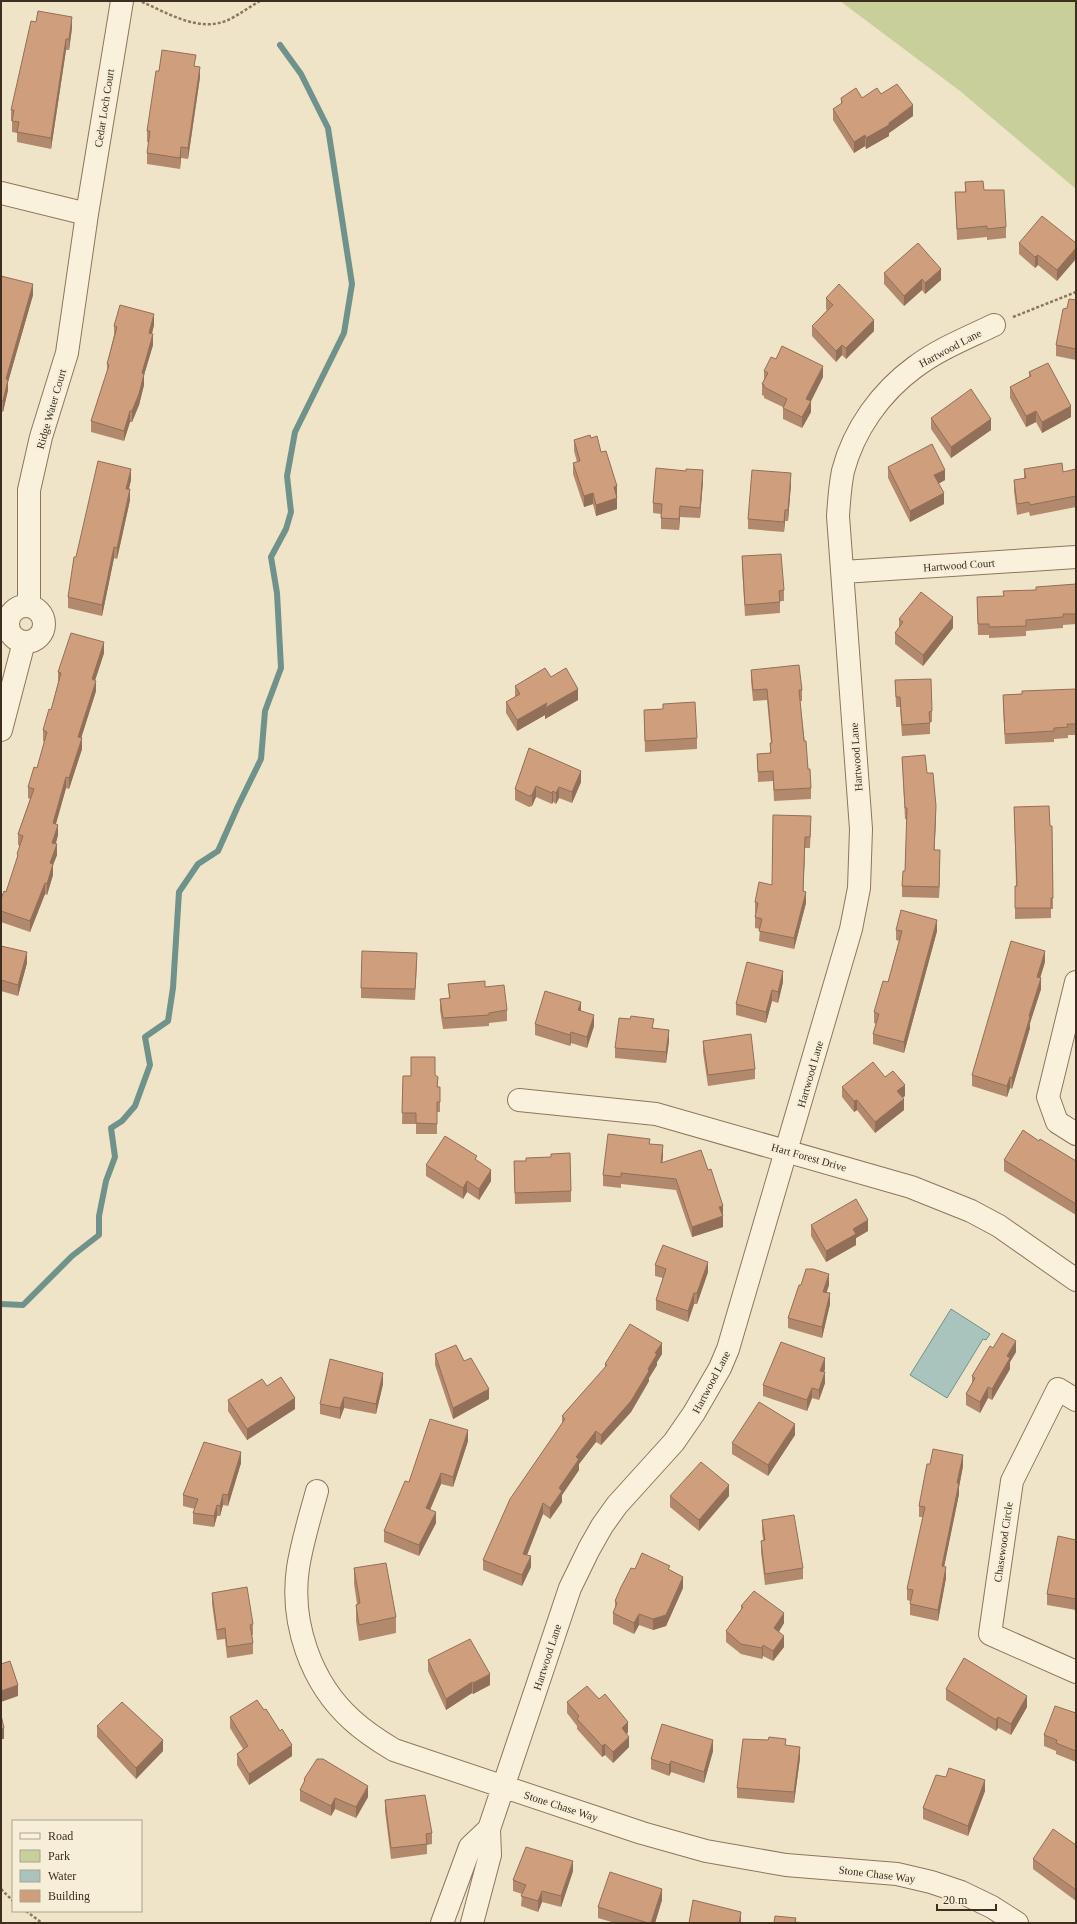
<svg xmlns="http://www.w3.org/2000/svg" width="1077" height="1924" font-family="Georgia,serif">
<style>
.green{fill:#c9cf9b}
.water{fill:#a9c4bc;stroke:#6f938a}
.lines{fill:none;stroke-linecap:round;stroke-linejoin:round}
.stream{stroke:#6f938a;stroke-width:6}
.minor-casing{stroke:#8d765c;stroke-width:24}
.path{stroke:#8d765c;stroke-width:2.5;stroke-dasharray:3 2;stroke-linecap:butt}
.minor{stroke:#faf1dc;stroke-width:22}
.wall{fill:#b2896c}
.shaded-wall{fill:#916f58}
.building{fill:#cf9f7d;stroke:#916f58}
.labels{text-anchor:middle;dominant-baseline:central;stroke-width:4;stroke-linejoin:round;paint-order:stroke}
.street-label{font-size:11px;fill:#3d2e20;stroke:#f7eed8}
</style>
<rect width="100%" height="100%" fill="#f0e4c8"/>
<!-- green -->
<path class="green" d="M840 1H1076V189L960 91Z"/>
<!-- water -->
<path class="water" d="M951 1309 990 1334 986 1340 983 1339 947 1398 910 1375Z"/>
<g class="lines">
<!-- stream -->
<path class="stream" d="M1 1304 23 1305 72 1256 99 1235V1216L106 1181 115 1157 111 1128 122 1121 135 1106 150 1065 145 1037 168 1021 173 988 179 892 198 864 218 851 238 806 261 759 265 711 281 668 277 593 271 557 286 529 291 512 287 476 295 432 344 333 352 284 328 128 301 74 280 45"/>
<defs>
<path id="minor" d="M1 193 87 214
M843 572 1076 557
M29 606V490L41 437 67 353 87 214 122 1
M8 624a18 18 0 1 1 36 0a18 18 0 1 1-36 0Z
M1 730 24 642
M1076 982 1048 1097 1057 1122 1076 1134
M519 1100 656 1114 911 1187 971 1211 999 1226 1076 1280
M1076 1400 1058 1389 1012 1481 990 1634 1076 1672
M317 1491C310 1517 302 1542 298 1568 290 1623 311 1683 352 1720 365 1732 379 1741 394 1750L642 1833 706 1851 786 1865 897 1874 931 1882 961 1892 992 1907 1017 1923
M442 1923 470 1847 489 1829
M472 1923 490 1855 489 1829 570 1588 589 1549 602 1526 617 1505 674 1442 694 1413 720 1368 728 1349 851 929 859 888 861 829 838 516C839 501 840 485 843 471 854 429 881 392 915 367 939 349 967 338 994 325"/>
</defs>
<!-- minor casing -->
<use href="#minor" class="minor-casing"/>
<!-- path -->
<path class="path" d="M142 2C168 13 199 33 228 20 239 15 249 7 260 1
M1013 317 1076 292
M1 1889 13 1901
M26 1911 42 1923"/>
<!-- minor -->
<use href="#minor" class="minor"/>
</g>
<!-- wall -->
<path class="wall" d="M72 28 69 50H66L51 149 17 142V133L12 132V121H11V110Z
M196 66 200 77 188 159 181 158 180 169 147 164V153L149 142H147V131L159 71Z
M881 94 913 116 889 133V136L866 149 865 146 854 153 833 120V109L841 104V98H862Z
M965 182 984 190 1006 227V238L987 240V237L957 240 955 192H965Z
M1019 243H1076L1057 281 1038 265 1035 268 1019 254Z
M884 273 941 280 925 294 922 290 904 306 884 284Z
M1 276 33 295 8 382V390L3 412 1 411Z
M826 298 874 331 846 359 842 355 836 362 812 336V326L827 310 826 309Z
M1076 300V360L1056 356V345L1067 308Z
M154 325 152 334 153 345 144 375V385L139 405 132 422H130L124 441 91 432V421L107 372V364L114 335V326Z
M776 359 823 377 811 401V412L802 428 783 419V407L764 398V396L762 395V384L764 380V371Z
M1029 372 1071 417 1042 433 1036 422 1026 427 1010 398V387L1029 377Z
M931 418 991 430 951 458 931 429Z
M591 438 601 452 617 497V509L596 516 593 504 584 507 573 474V463L577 462 574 451V440Z
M888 467 945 480 938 484 944 504 910 522 888 478Z
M1024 469 1063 472 1076 469V507L1030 516 1029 512 1017 515 1014 491V480L1024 479Z
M131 480 129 489 130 500 117 559 114 558 102 616 68 608V597L76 557Z
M703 481 700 518 680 517 679 530 661 529V514L653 513V503Z
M791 484 788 521H785L784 532 748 529V519Z
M742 556 784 590V601H780V613L745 616 742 567Z
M1076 584V624L1063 625V628L1026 631V636L989 638V635H978L977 597 1003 596 1036 590Z
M899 619 953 628 923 666 895 644V633L899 628Z
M104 653 95 680 96 691 81 738 82 749 69 789 66 788 56 824 58 835 56 844 57 855 53 865V875L47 895 45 894 30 932 1 922V899L6 892 17 860V854L20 846 18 845V834L30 799 28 798V787L37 768 45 742 43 741V730L51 710 58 683V672Z
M751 670 802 690V701H800L808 769 811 788V799L774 801 773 781 758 782 757 754 770 753V743H771L767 700 753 701 751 681Z
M551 677 578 700 545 719V715L517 731 506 713V702L515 697V686Z
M895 680 932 711V722H930V734L902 736 900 707H896Z
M1076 689V735H1068V738L1054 739V742L1005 744 1003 706V695L1022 694Z
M663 704 697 738V749L645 752 644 710 663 709Z
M529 748 581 782 572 803 559 798 556 804 553 802 552 804 536 797 532 806 529 807 515 800V789Z
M902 757 927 773 936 817 934 850 940 861 939 898 902 897V886L905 871 907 819H905Z
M1014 807 1050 826H1052L1053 909H1051V918L1015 919V886H1016Z
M811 827 810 848H805L803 891 806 903 794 949 759 941 760 929 755 928V917L756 913H755V902L772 885Z
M896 930 937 931 904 1053 873 1044V1034L876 1024 874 1023V1012L888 982 899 941 896 940Z
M1 946 27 963 18 996 1 991Z
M1045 962 1040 978 1041 989 1030 1023V1028L1012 1089 1010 1088 1007 1097 972 1086V1075Z
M417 964 415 1000 361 998V988Z
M783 982 778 1003 772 1001 766 1023 736 1015V1004Z
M448 984 485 987 507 1010V1021L489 1023V1026L443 1029 440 1010V999L449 998Z
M581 1011 594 1026 587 1048 571 1043 570 1046 535 1035V1024Z
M630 1019 654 1028 669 1041 666 1063 615 1058V1048Z
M703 1041 755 1069V1079L708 1086 703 1052Z
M435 1075 438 1087H440V1112H437V1134H416V1124H402L403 1076Z
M885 1077 905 1096 903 1097 904 1110 875 1133 857 1110 854 1112 842 1097V1087Z
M1039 1141 1076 1161V1215L1004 1171V1160Z
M650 1144 663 1156 662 1163 723 1227 692 1237 676 1190 621 1184V1188L603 1186V1175Z
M477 1161 491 1181 479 1200 467 1192 463 1199 426 1176V1165Z
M514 1161 571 1191V1202L515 1204Z
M811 1225 868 1231 856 1238V1245L826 1262 811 1236Z
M655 1265 708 1272 697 1304H694L688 1322 656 1310V1300L663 1278 655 1276Z
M801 1285H829L826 1293 830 1304 822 1338 788 1328V1318Z
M993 1348 1016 1352 1010 1362V1369L992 1400 988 1398 980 1413 966 1405V1394L972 1383V1376Z
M435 1354 464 1361 489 1399 453 1419 435 1365Z
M662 1354 657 1362V1365L649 1378V1381L631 1412 601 1445 596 1442 579 1464V1470L562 1495V1502L550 1519 543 1514 527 1555 531 1567 522 1586 483 1570V1560L562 1423V1416L605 1368V1364Z
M825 1369 824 1372 825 1383 819 1400 812 1398 807 1411 763 1396V1385Z
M383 1384 376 1414 344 1408 340 1419 320 1414V1404Z
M267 1386 295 1409 247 1440 228 1411V1400Z
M795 1435 768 1476 732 1454V1443Z
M468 1441 453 1487 441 1484 430 1510 436 1523 419 1556 384 1542V1531L409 1482Z
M241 1463 228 1506 223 1505 220 1516H217L214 1527 193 1524V1513L195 1509 183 1506V1495Z
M963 1466 959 1487V1494L944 1567 946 1578 938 1621 910 1615V1601L907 1600V1589L923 1517H919V1506Z
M670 1496H729L699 1531 670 1507Z
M762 1520 803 1568V1579L765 1585 761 1552V1541L763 1540 762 1531Z
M1076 1540V1610L1047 1605V1594Z
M354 1568 396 1617V1633L359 1641 356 1621V1605L357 1604 354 1584Z
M635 1569 670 1570 683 1588 666 1626 653 1630 639 1625 634 1634 613 1624V1613L615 1610V1601Z
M212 1593 253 1624V1635H252L253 1643V1654L227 1658 225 1639 217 1640 212 1604Z
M741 1606 784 1623 779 1632 784 1647 773 1661 763 1656 762 1659 741 1654 726 1642V1631L741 1610Z
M428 1660 490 1685 473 1694 472 1693 446 1710 428 1671Z
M946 1689 1027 1707 1011 1735 998 1728 996 1731 946 1700Z
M567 1702 628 1732 627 1734 629 1747 613 1763 605 1755 602 1757 577 1729V1726L567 1713Z
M1076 1713V1762L1056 1754V1751L1044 1746V1735Z
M230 1717 292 1756 249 1785 237 1765V1754L243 1749 230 1728Z
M97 1726 163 1751 136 1779 97 1737Z
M786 1745 800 1758 794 1803 737 1798V1788Z
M713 1751 704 1783 671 1772 669 1776 651 1769V1759Z
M946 1777 985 1791 968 1836 923 1819V1808Z
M304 1779 368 1797 356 1818 335 1809 331 1816 300 1801V1790L304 1783Z
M385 1800 432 1833V1844L427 1845V1854L391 1859 385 1811Z
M1076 1845V1901L1033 1869V1859Z
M573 1871 561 1907 542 1902 538 1912 521 1906 522 1894 513 1891V1880Z
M662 1900 655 1923H615L598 1918V1907Z"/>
<!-- shaded-wall -->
<path class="shaded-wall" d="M72 17V28L69 50V39Z
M66 39V50L51 149V138Z
M200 67V77L188 159V148Z
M913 105V116L889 133V136L866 149V138L889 123Z
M865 135V146L854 153V142Z
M181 147V158L180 169V158Z
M1076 248V259L1057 281V270Z
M1038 255V265L1035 268V257Z
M941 269V280L925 294V283Z
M922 279V290L904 306V296Z
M33 284V295L8 382V390L3 412V401L6 379Z
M154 314V325L149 344V333Z
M874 320V331L846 359V348Z
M153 334V345L144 375V385L139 405 132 422V411L142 373Z
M842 345V355L836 362V351Z
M823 366V377L811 401V412L802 428V417L806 399Z
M1071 406V417L1042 433V422Z
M130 411V422L124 441V431Z
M1036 411V422L1026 427V416Z
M991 419V430L951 458V447Z
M131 469V480L126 499V489Z
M703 470V481L700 518V508Z
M945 470V480L934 486V475Z
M791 473V484L788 521V510Z
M617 486V497L614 498V487Z
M130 489V500L117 559V548Z
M593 493V504L584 507V496Z
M944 493V504L910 522V511Z
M617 498V509L596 516V505Z
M680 506V517L679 530V519Z
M785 510V521L784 532V522Z
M114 547V558L102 616V605Z
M953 617V628L923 666V655Z
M104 642V653L92 690V679Z
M96 681V691L78 748V737Z
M578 689V700L545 719V715L517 731V720L547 703Z
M82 738V749L69 789V778Z
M581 771V782L572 803V792Z
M66 777V788L53 834V823Z
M536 786V797L532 806V795Z
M559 787V798L556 804V793Z
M553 791V802L552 804V793Z
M936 806V817L934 861V850Z
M58 825V835L52 854V843Z
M805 837V848L803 902V891Z
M57 844V855L53 865V875L47 895V884L50 863Z
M940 850V861L939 898V887Z
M45 883V894L30 932V921Z
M806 892V903L794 949V938Z
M937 920V931L904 1053V1042Z
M1045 951V962L1037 988V977Z
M27 952V963L18 996V985Z
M783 971V982L778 1003V992Z
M1041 978V989L1030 1023V1028L1012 1089V1078L1029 1016Z
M772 990V1001L766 1023V1012Z
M581 1002V1013L578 1010Z
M594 1015V1026L587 1048V1037Z
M669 1030V1041L666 1063V1052Z
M571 1032V1043L570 1046V1035Z
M1010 1077V1088L1007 1097V1086Z
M905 1085V1096L897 1102V1091Z
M904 1099V1110L875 1133V1122Z
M857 1100V1110L854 1112V1101Z
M663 1145V1156L661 1174V1163Z
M491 1170V1181L479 1200V1189Z
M467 1181V1192L463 1199V1188Z
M723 1206V1227L692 1237V1227L719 1207Z
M868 1220V1231L856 1238V1245L826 1262V1251L853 1229Z
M708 1262V1272L697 1304V1293Z
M829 1274V1285L823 1303V1292Z
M694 1293V1304L688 1322V1311Z
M830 1293V1304L822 1338V1327Z
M1016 1341V1352L1010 1362V1369L992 1400V1389L1007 1356Z
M662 1343V1354L657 1362V1365L649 1378V1381L631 1412 601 1445V1435L648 1369 655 1353Z
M825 1358V1369L820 1382V1371Z
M825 1372V1383L819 1400V1390Z
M383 1373V1384L376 1414V1404Z
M988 1387V1398L980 1413V1402Z
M812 1388V1398L807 1411V1400Z
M489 1389V1399L453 1419V1408Z
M344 1397V1408L340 1419V1408Z
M295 1398V1409L247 1440V1429Z
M795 1424V1435L768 1476V1465Z
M468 1430V1441L453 1487V1477Z
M596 1431V1442L579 1464V1470L562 1495V1502L550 1519V1508L559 1488 576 1457Z
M241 1452V1463L228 1506V1495Z
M963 1455V1466L959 1487V1494L942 1577V1566L957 1483Z
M441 1473V1484L426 1519V1508Z
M729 1485V1496L699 1531V1520Z
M223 1494V1505L220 1516V1506Z
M543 1503V1514L523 1565V1554Z
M217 1505V1516L214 1527V1516Z
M436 1512V1523L419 1556V1545Z
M531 1556V1567L522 1586V1575Z
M946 1567V1578L938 1621V1610Z
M683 1577V1588L666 1626 653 1630V1619Z
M784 1613V1623L774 1639V1628Z
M639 1614V1625L634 1634V1623Z
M784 1636V1647L773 1661V1651Z
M763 1645V1656L762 1659V1648Z
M490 1674V1685L473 1694V1683Z
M472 1682V1693L446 1710V1699Z
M18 1685V1696L1 1702V1691Z
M1027 1696V1707L1011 1735V1724Z
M998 1717V1728L996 1731V1720Z
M628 1722V1732L622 1739V1728Z
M4 1728V1739H1V1747V1729Z
M629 1737V1747L613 1763V1752Z
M163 1740V1751L136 1779V1768Z
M713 1740V1751L704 1783V1772Z
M605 1744V1755L602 1757V1746Z
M292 1745V1756L249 1785V1774Z
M800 1747V1758L794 1803V1792Z
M671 1761V1772L669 1776V1765Z
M985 1780V1791L968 1836V1826Z
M368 1786V1797L356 1818V1807Z
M335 1798V1809L331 1816V1806Z
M573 1861V1871L561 1907V1896Z
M662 1889V1900L655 1923H651Z
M542 1891V1902L538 1912V1901Z
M741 1912V1922L739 1923Z"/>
<!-- building -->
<path class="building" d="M38 11 72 17 69 39H66L51 138 17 132 19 122 12 121 14 110H11L31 21 36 22Z
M162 50 196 55 194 66 200 67 188 148 181 147 180 158 147 153 150 131H147L156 71H159Z
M897 84 913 105 889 123V125L866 138 865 135 854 142 833 109 842 103 841 98 856 88 862 98 877 88 881 94Z
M983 181 984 190H1004L1006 227 987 229V226L957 229 955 192H966L965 182Z
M1042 216 1076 243V248L1057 270 1038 255 1035 257 1019 243Z
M918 243 941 269 925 283 922 279 904 296 884 273Z
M1 276 33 284 6 379 8 380 3 401 1 400Z
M839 284 874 320 846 348 842 345 836 351 812 326 833 305 826 298Z
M1069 299 1076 300V349L1056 345 1063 309 1067 308Z
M120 305 154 314 149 333 153 334 142 373 144 374 139 394 132 411H130L124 431 91 421 109 365 107 364 117 327 114 326Z
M782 346 823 366 806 399 811 401 802 417 783 408 787 399 764 387V385L762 384 768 373 764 371 771 357 776 359Z
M1048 363 1071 406 1042 422 1036 411 1026 416 1010 387 1031 376 1029 372Z
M971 389 991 419 951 447 931 418Z
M590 435 591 438 597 436 601 452 606 451 617 486 614 487 617 498 596 505 593 493 584 496 573 463 580 461 574 440Z
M932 444 945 470 934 475 944 493 910 511 888 467Z
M98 461 131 469 126 489H130L117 548 114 547 102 605 68 597 74 557H76Z
M1062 463 1063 472 1076 469V496L1030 505 1029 502 1017 504 1014 480 1026 478 1024 469Z
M656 468 686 471V469L703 470 700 508 680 506 679 519 661 518 662 504 653 503Z
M752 470 791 473 788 510H785L784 522 748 519Z
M781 554 784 590 779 591 780 602 745 605 742 556Z
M1076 584V614H1063V617L1026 620V626L989 627V624H978L977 597 1004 596 1003 591 1036 590V587Z
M921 592 953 617 923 655 895 633 903 622 899 619Z
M71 633 104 642 92 679 96 681 78 737 82 738 69 778 66 777 53 823 58 825 52 843 57 844 50 863 53 864 47 884 45 883 30 921 1 911V899L4 891 6 892 18 855 17 854 23 836 18 834 34 789 28 787 34 767 37 768 47 732 43 730 49 709 51 710 61 673 58 672Z
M799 665 802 690H799L804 741H806L808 769H810L811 788 774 790 773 771 758 772 757 754 771 753 770 743H772L767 689 753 690 751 670Z
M545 668 551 677 566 668 578 689 545 708 547 703 517 720 506 702 520 694 515 686Z
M931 679 932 711 929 712 930 723 902 725 900 697H896L895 680Z
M1076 689V724H1067L1068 727 1054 728V731L1005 734 1003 695 1022 694V691Z
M695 702 697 738 645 741 644 710 663 709V704Z
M529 748 581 771 572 792 559 787 556 793 553 791 552 793 536 786 532 795 529 796 515 789Z
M925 755 927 773H933L936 806 934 850H940L939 887 902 886 903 871H905L907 808H905L902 757Z
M1049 806 1050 826H1052L1053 898H1051V908H1015V886H1017L1014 807Z
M773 815 811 816 810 837H805L803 891 806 892 794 938 759 931 762 919 755 917 758 903 755 902 759 882 772 885Z
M901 910 937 920 904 1042 873 1034 879 1014 874 1012 883 981 888 982 902 931 896 930Z
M1011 941 1045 951 1037 977 1041 978 1029 1016 1030 1017 1012 1078 1010 1077 1007 1086 972 1075Z
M1 946 27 952 18 985 1 980Z
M362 951 417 953 415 989 361 988Z
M747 962 783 971 778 992 772 990 766 1012 736 1004Z
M485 981V987L504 985 507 1010 489 1013V1015L443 1018 440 999 450 998 448 984Z
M545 991 581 1002 578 1010 594 1015 587 1037 571 1032 570 1035 535 1024Z
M631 1016 654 1019 652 1028 669 1030 666 1052 615 1048 619 1018 630 1019Z
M751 1034 755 1069 708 1075 703 1041Z
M411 1057H435V1075L438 1077 437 1087H440V1102H437V1124L416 1123V1113H402L403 1076H411Z
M873 1062 885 1077 893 1071 905 1085 897 1091 904 1099 875 1122 857 1100 854 1101 842 1087Z
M1023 1130 1039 1141 1040 1139 1076 1161V1204L1004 1160Z
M608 1134 650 1139 649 1144 663 1145 661 1163 701 1150 708 1170 711 1169 723 1206 719 1207 723 1216 692 1227 676 1179 621 1173V1177L603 1175Z
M445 1136 477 1156 475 1159 491 1170 479 1189 467 1181 463 1188 426 1165Z
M570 1153 571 1191 515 1193 514 1161H526V1158L551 1157V1154Z
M856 1199 868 1220 853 1229 856 1234 826 1251 811 1225Z
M663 1245 708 1262 697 1293H694L688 1311 656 1300 666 1269 655 1265Z
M806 1269H813L829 1274 823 1292 830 1293 822 1327 788 1318 799 1285H801Z
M630 1324 662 1343 655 1353 657 1354 648 1369 649 1371 631 1401 601 1435 596 1431 576 1457 579 1459 559 1488 562 1491 550 1508 543 1503 523 1554 531 1556 522 1575 483 1560 510 1499 565 1419 562 1416 607 1365 605 1364Z
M1002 1333 1016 1341 1007 1356 1010 1358 992 1389 988 1387 980 1402 966 1394 975 1378 972 1376 990 1346 993 1348Z
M781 1342 825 1358 820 1371 825 1372 819 1390 812 1388 807 1400 763 1385Z
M456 1345 464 1361 471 1358 489 1389 453 1408 435 1354Z
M330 1359 383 1373 376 1404 344 1397 340 1408 320 1404Z
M281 1377 295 1398 247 1429 228 1400 262 1379 267 1386Z
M759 1402 795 1424 768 1465 732 1443Z
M430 1419 468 1430 453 1477 441 1473 426 1508 436 1512 419 1545 384 1531 405 1481 409 1482Z
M204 1442 241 1452 228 1495 223 1494 220 1506 217 1505 214 1516 193 1513 198 1499 183 1495Z
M933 1449 963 1455 957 1483H959L942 1566 946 1567 938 1610 910 1604 913 1590 907 1589 925 1507 919 1506 927 1464H930Z
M701 1462 729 1485 699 1520 670 1496Z
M794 1515 803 1568 765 1574 761 1541 765 1540 762 1520Z
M1058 1536 1076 1540V1599L1047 1594Z
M642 1553 670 1566 668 1569 683 1577 666 1615 653 1619 639 1614 634 1623 613 1613 617 1603 615 1601 621 1587 631 1568 635 1569Z
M386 1563 396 1617 359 1625 356 1605 360 1603 354 1568Z
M247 1587 253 1624 250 1625 253 1643 227 1647 225 1628 217 1630 212 1593Z
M754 1591 784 1613 774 1628 784 1636 773 1651 763 1645 762 1648 741 1644 726 1631 743 1607 741 1606Z
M470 1639 490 1674 473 1683 472 1682 446 1699 428 1660Z
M964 1658 1027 1696 1011 1724 998 1717 996 1720 946 1689Z
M10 1661 18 1685 1 1691V1664Z
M587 1686 599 1699 605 1694 628 1722 622 1728 629 1737 613 1752 605 1744 602 1746 592 1735 577 1719 579 1716 567 1702Z
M257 1700 264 1710 266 1709 280 1731 282 1729 292 1745 249 1774 237 1754 248 1746 230 1717Z
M122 1702 163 1740 136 1768 97 1726Z
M1055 1706 1076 1713V1751L1056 1743 1057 1740 1044 1735Z
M1 1715 4 1728 1 1729Z
M662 1724 713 1740 704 1772 671 1761 669 1765 651 1759Z
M769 1737 786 1739 785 1745 800 1747 794 1792 737 1788 743 1739 768 1740Z
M317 1759H323L368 1786 356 1807 335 1798 331 1806 300 1790 305 1780 304 1779Z
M949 1768 985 1780 968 1826 923 1808 936 1775 946 1777Z
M425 1795 432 1833 426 1834 427 1844 391 1848 385 1800Z
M1053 1829 1076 1845V1890L1033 1859Z
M526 1847 573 1861 561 1896 542 1891 538 1901 521 1896 526 1885 513 1880Z
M610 1872 662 1889 651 1923H648L598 1907Z
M693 1900 741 1912 739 1923H689Z
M775 1916 796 1918 795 1922 805 1923H774Z"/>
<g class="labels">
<!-- street labels -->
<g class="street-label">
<text transform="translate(104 108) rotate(-81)">Cedar Loch Court</text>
<text transform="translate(950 348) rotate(-28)">Hartwood Lane</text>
<text transform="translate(51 409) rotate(-74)">Ridge Water Court</text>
<text transform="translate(959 565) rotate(-4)">Hartwood Court</text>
<text transform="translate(856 757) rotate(-94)">Hartwood Lane</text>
<text transform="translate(810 1074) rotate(-74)">Hartwood Lane</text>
<text transform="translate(809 1157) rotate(16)">Hart Forest Drive</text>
<text transform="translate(711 1382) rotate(-62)">Hartwood Lane</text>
<text transform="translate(1003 1542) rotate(-82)">Chasewood Circle</text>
<text transform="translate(547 1657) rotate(-72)">Hartwood Lane</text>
<text transform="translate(561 1806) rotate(18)">Stone Chase Way</text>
<text transform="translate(877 1874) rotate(7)">Stone Chase Way</text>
</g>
</g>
<!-- border -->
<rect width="1077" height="1924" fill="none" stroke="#3d2e20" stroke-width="4"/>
<!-- legend -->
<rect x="12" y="1820" width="130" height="92" fill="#f7eed8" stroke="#ada18e"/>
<rect x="20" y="1833" width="20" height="6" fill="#faf1dc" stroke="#ada18e"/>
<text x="48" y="1840" font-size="12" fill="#3d2e20">Road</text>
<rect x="20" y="1850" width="20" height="12" fill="#c9cf9b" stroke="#ada18e"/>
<text x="48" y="1860" font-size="12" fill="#3d2e20">Park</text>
<rect x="20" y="1870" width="20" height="12" fill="#a9c4bc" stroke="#ada18e"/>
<text x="48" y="1880" font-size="12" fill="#3d2e20">Water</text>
<rect x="20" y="1890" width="20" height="12" fill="#cf9f7d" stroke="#ada18e"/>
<text x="48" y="1900" font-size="12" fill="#3d2e20">Building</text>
<!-- scale -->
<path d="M937 1904v6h59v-6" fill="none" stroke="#3d2e20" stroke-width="2"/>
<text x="943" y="1904" font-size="12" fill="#3d2e20" stroke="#f7eed8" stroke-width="3" paint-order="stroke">20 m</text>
</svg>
